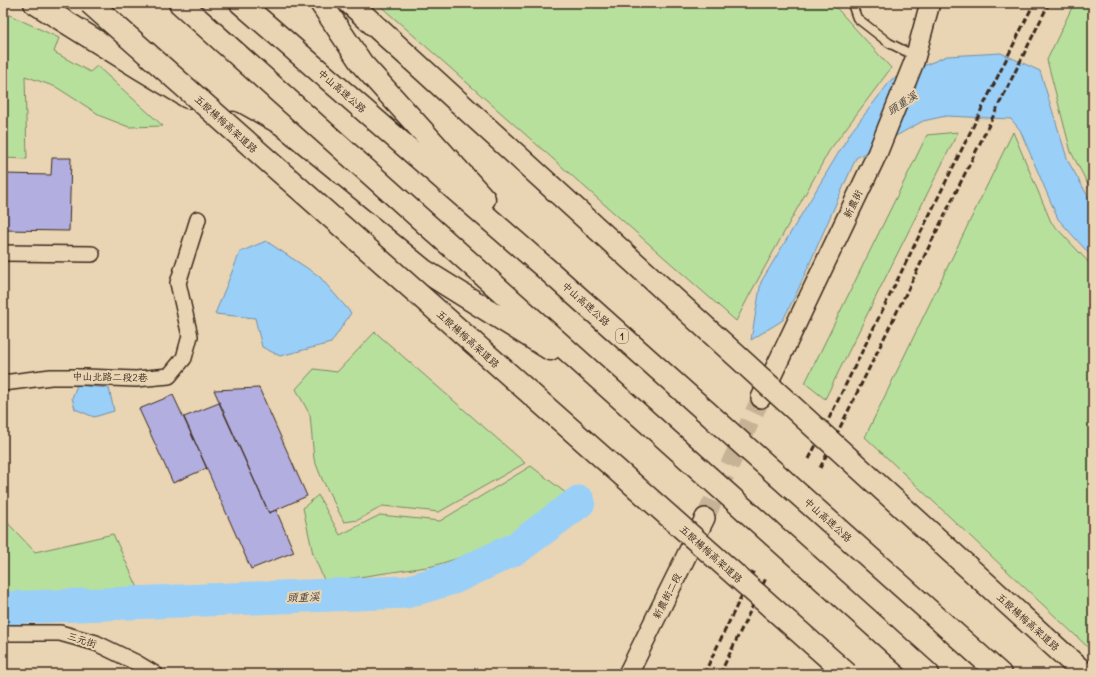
<svg xmlns="http://www.w3.org/2000/svg" width="1096" height="677" font-family="Delius,'LXGW WenKai TC',sans-serif">
<style>
.green{fill:#b7e09d;stroke:#79855e}
.water{fill:#9acff8;stroke:#748da1}
.lines{fill:none;stroke-linecap:round;stroke-linejoin:round}
.river{stroke:#9acff8;stroke-width:33}
.building{fill:#b2aedf;stroke:#3b2a1e}
.tertiary-tunnel{stroke:#c6b395;stroke-width:19;stroke-dasharray:19 10;stroke-linecap:butt}
.service-casing{stroke:#3b2a1e;stroke-width:11}
.minor-casing{stroke:#3b2a1e;stroke-width:18}
.tertiary-casing{stroke:#3b2a1e;stroke-width:22}
.motorway-casing{stroke:#3b2a1e;stroke-width:25}
.service{stroke:#e9d5b3;stroke-width:8}
.minor{stroke:#e9d5b3;stroke-width:15}
.tertiary{stroke:#e9d5b3;stroke-width:19}
.motorway{stroke:#e9d5b3;stroke-width:22}
.rail{stroke:#3b2a1e;stroke-width:3;stroke-dasharray:6 3;stroke-linecap:butt}
.motorway-bridge-casing{stroke:#3b2a1e;stroke-width:25;stroke-linecap:butt}
.motorway-bridge{stroke:#e9d5b3;stroke-width:22}
.labels{text-anchor:middle;dominant-baseline:central;stroke-width:4;stroke-linejoin:round;paint-order:stroke}
.shield{fill:#e9d5b3;stroke:#6f5d4b;stroke-width:1}
.shield-label{font-size:9px;font-weight:bold;fill:#3b2a1e}
.street-label{font-size:10px;fill:#3b2a1e;stroke:#e9d5b3}
.water-label{font-size:11px;font-style:italic;fill:#49433f;stroke:#e9d5b3}
</style>
<rect width="100%" height="100%" fill="#e9d5b3"/>
<filter id="ink" filterUnits="userSpaceOnUse"><feTurbulence type="fractalNoise" baseFrequency=".025" numOctaves="2"/><feDisplacementMap in="SourceGraphic" scale="8" xChannelSelector="R" yChannelSelector="G"/><feConvolveMatrix kernelMatrix="1 2 1 2 8 2 1 2 1" color-interpolation-filters="sRGB"/></filter>
<g filter="url(#ink)">
<!-- green -->
<path class="green" d="M377 3H832L891 68 829 151 750 294 736 321Z
M1074 3H1093V194L1071 152 1047 60Z
M3 12 59 38 54 52 90 72 97 66 163 126 129 127 103 117 56 87 25 76 27 159 3 158Z
M958 132 825 399 805 383 927 135Z
M1013 132 1051 222 1093 267V652L865 437Z
M375 332 525 463 439 512 383 506 358 520 344 522 322 479 314 459 310 415 296 389 314 369 337 372Z
M531 466 567 494 493 547 433 566 325 582 313 554 303 508 318 495 340 535 380 515 440 521Z
M3 518 35 552 113 534 138 588 3 594Z"/>
<!-- water -->
<path class="water" d="M1001 53 1040 71 1068 161 1093 205V258L1058 219 1020 130 1011 119 946 116 923 121 856 158 798 290 783 320 751 340 761 282 851 132 892 79 947 56Z
M266 241 319 276 351 313 331 343 280 356 262 347 255 318 215 314 240 252Z
M77 385 109 388 114 411 94 417 75 409 72 398Z"/>
<g class="lines">
<!-- river -->
<path class="river" d="M3 608 406 592 453 578 517 548 579 502"/>
</g>
<!-- building -->
<path class="building" d="M52 158H71L69 231 3 230V174L51 175Z
M259 388 307 496 269 513 214 390Z
M173 395 207 468 173 483 139 409Z
M219 403 269 513 276 510 294 552 251 569 184 417Z"/>
<g class="lines">
<!-- tertiary-tunnel -->
<path class="tertiary-tunnel" d="M705 518 761 398"/>
<defs>
<path id="service" d="M852 4 857 18 889 43 915 56"/>
<path id="minor" d="M3 253 92 254
M3 383 51 377H85L136 379 169 376 184 358 190 336 178 283 198 219
M3 633H60L96 643 135 662 155 674"/>
<path id="tertiary" d="M761 398 877 154 914 62 930 3
M628 674 705 518"/>
<path id="motorway" d="M35 3 138 67 188 97
M180 3 928 674
M241 3 551 273 1000 674
M321 3 362 64 484 199
M233 123 268 143 423 270 550 349"/>
</defs>
<!-- service casing -->
<use href="#service" class="service-casing"/>
<!-- minor casing -->
<use href="#minor" class="minor-casing"/>
<!-- tertiary casing -->
<use href="#tertiary" class="tertiary-casing"/>
<!-- motorway casing -->
<use href="#motorway" class="motorway-casing"/>
<!-- service -->
<use href="#service" class="service"/>
<!-- minor -->
<use href="#minor" class="minor"/>
<!-- tertiary -->
<use href="#tertiary" class="tertiary"/>
<!-- motorway -->
<use href="#motorway" class="motorway"/>
<!-- rail -->
<path class="rail" d="M809 459 1034 3
M820 468 1049 3
M704 674 754 570
M720 674 766 578"/>
<defs>
<path id="motorway-bridge" d="M90 3 847 674
M350 3 1085 674"/>
</defs>
<!-- motorway-bridge casing -->
<use href="#motorway-bridge" class="motorway-bridge-casing"/>
<!-- motorway-bridge -->
<use href="#motorway-bridge" class="motorway-bridge"/>
</g>
</g>
<g class="labels">
<!-- shield labels -->
<rect class="shield" x="616" y="329" width="12" height="14" rx="3"/>
<g class="shield-label">
<text x="622" y="336">1</text>
</g>
<!-- street labels -->
<g class="street-label">
<text transform="translate(342 91) rotate(41)">中山高速公路</text>
<text transform="translate(226 124) rotate(42)">五股楊梅高架道路</text>
<text transform="translate(853 204) rotate(-64)">新農街</text>
<text transform="translate(586 304) rotate(42)">中山高速公路</text>
<text transform="translate(468 339) rotate(42)">五股楊梅高架道路</text>
<text transform="translate(110 377) rotate(1)">中山北路二段2巷</text>
<text transform="translate(828 520) rotate(42)">中山高速公路</text>
<text transform="translate(711 554) rotate(42)">五股楊梅高架道路</text>
<text transform="translate(667 596) rotate(-63)">新農街二段</text>
<text transform="translate(1028 622) rotate(42)">五股楊梅高架道路</text>
<text transform="translate(82 640) rotate(18)">三元街</text>
</g>
<!-- water labels -->
<g class="water-label">
<text transform="translate(902 103) rotate(-32)">頭重溪</text>
<text transform="translate(303 597) rotate(-2)">頭重溪</text>
</g>
</g>
<!-- margin -->
<rect width="1096" height="677" fill="none" stroke="#e9d5b3" stroke-width="16"/>
<rect x="8" y="8" width="1080" height="661" fill="none" stroke="#3b2a1e" stroke-width="1.5" filter="url(#ink)"/>
</svg>
